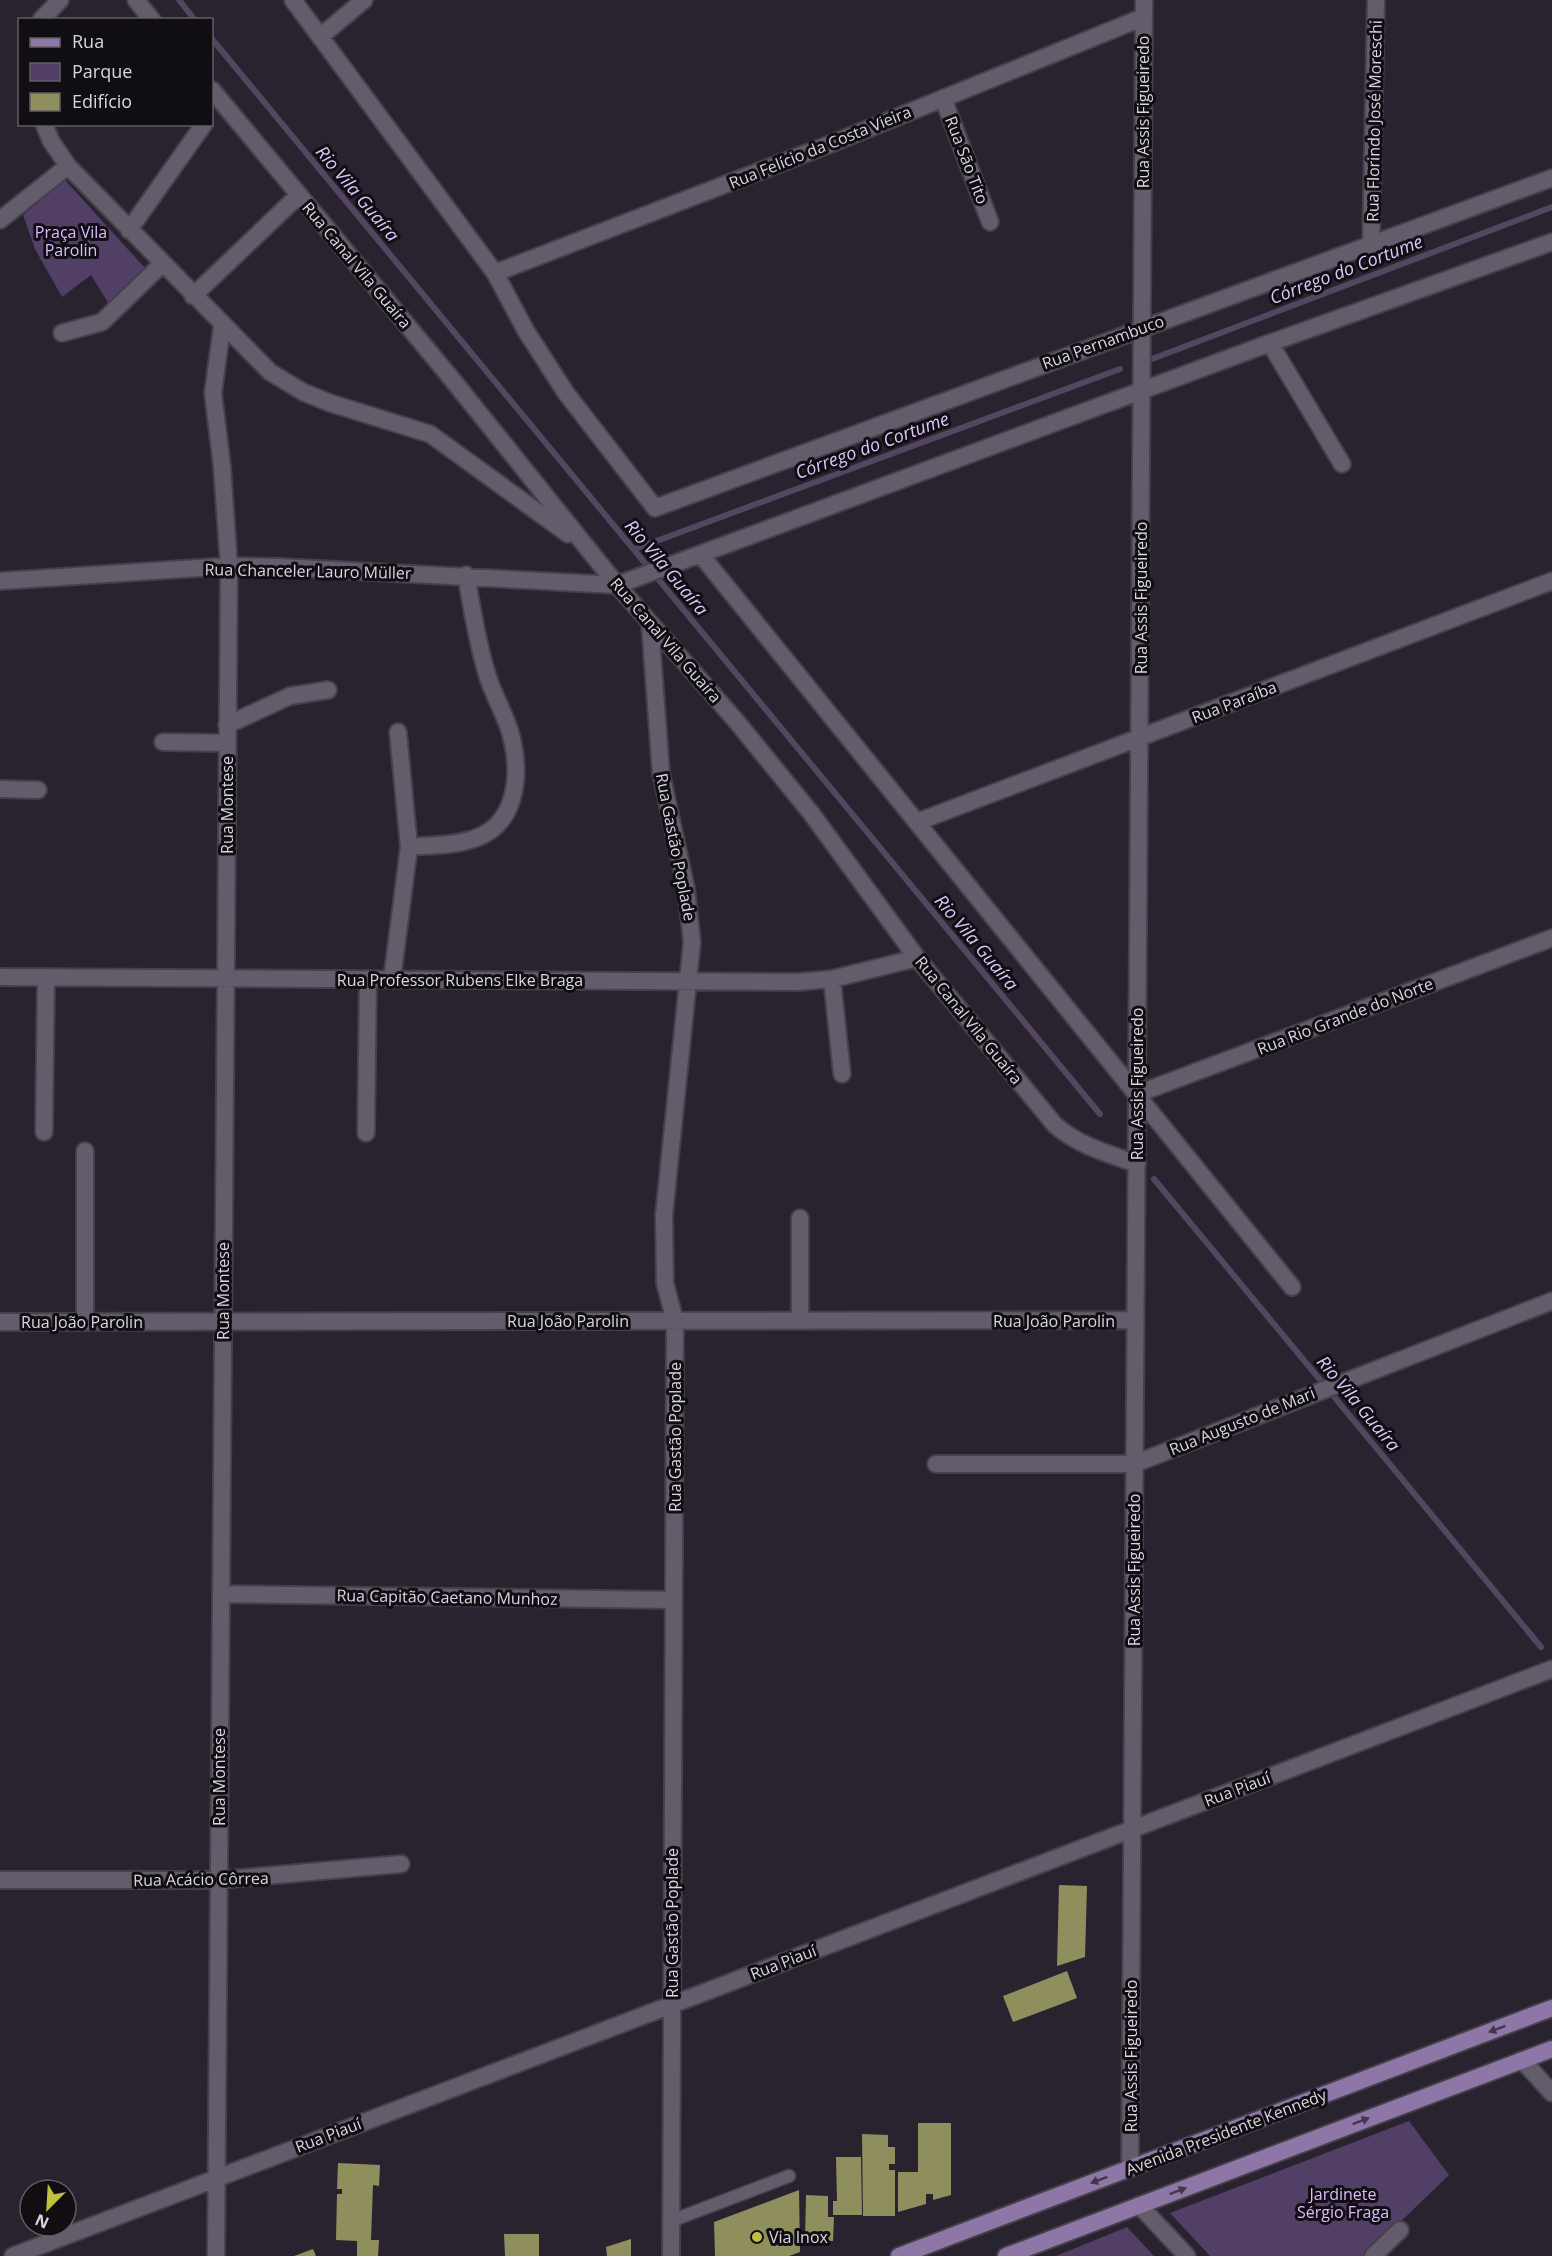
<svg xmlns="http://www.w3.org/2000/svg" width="1552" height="2256" font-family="'Open Sans',sans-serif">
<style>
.green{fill:#513f65}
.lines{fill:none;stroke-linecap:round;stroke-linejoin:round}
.stream{stroke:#544661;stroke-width:6}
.building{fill:#8f8f5e}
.service-casing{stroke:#45414b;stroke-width:15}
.minor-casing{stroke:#45414b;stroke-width:20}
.primary-casing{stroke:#45414b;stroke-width:20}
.service{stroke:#635c6b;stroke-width:12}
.minor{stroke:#635c6b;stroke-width:16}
.primary{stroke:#8e77a6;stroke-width:16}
.oneway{fill:#42374e}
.poi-dot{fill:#c1be40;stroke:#100d13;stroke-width:2}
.labels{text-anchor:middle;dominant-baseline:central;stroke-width:6;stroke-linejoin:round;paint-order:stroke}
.street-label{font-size:16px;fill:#d9d6de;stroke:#100d13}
.park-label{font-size:16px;fill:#dbbbfe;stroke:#100d13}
.poi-label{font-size:16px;fill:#d9d6de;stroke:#100d13;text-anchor:start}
.water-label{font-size:18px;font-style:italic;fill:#dfc6fc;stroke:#100d13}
</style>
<rect width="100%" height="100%" fill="#292330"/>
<!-- green -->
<path class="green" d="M65 180 145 268 109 304 91 275 62 297 35 249 23 215Z
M1409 2121 1449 2175 1365 2256H1210L1170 2213Z
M1127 2227 1154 2256H1056Z"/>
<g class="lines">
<!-- stream -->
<path class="stream" d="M179 0 195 20
M212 39 1100 1114
M1152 359 1552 207
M635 549 1120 369
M1154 1179 1541 1647"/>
</g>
<!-- building -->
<path class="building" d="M1059 1885 1087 1886 1085 1957 1057 1966Z
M1067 1971 1077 1998 1013 2022 1003 1996Z
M918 2123H951V2195L933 2200V2194H926V2204L898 2212V2172H918Z
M862 2134 888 2135V2147H895V2164H889V2170H895V2216H863Z
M836 2157H861L862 2215H833V2201H837Z
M338 2163 380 2165 379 2186 373 2185 371 2240H379L378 2256H357V2241L336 2240 337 2194H342V2189H337Z
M799 2190 800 2252 789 2256H715L714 2222Z
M806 2195 828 2196V2217H834L833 2241 805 2240Z
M504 2234H539V2256H505Z
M631 2239V2256H607L606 2247Z
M313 2249 316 2256H294Z"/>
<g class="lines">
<defs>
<path id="service" d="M671 2221 789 2176"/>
<path id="minor" d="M136 0 152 20
M293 0 495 273 526 331 566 393 655 508 1552 178
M41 20 60 0
M320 37 364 0
M212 90 451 378 617 585 737 722 811 813 917 958 1055 1125C1079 1146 1107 1153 1137 1164
M943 98 990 222
M44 124 51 141 68 166 270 372 303 392 330 403 430 434 568 534
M0 220 68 166
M129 230 204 124
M1371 243 1376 0
M495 273 833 143 1144 17
M193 296 299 195
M62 333 102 322 162 264
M1270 343 1342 464
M701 555 1292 1287
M0 581 229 566 280 567 617 585 1270 343 1552 242
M650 624 661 773 686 888 692 942 664 1215 665 1283 675 1321 671 2256
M227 725 290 696 328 690
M163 742 227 743
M0 789 38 790
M917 822 1552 581
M409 847C430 845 453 846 473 839 516 826 521 777 512 739 507 716 493 696 487 674 477 642 472 608 466 575
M0 977 797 982 832 979 917 958
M392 979 409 847 398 732
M832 979 842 1074
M1137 1094 1552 938
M44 1132 46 977
M366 1133 368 979
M85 1151V1322
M800 1218V1321
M0 1322 1136 1320
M936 1464H1134L1552 1301
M221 1594 674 1600
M0 1880H218L401 1864
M1522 2060 1552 2093
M1130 2168 1144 0
M1139 2205 1187 2256
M13 2256 1552 1669
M216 2256 229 566 222 466 213 393 222 327
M1373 2256 1400 2230"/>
<path id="primary" d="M899 2256 1552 2008
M1006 2256 1552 2049"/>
</defs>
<!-- service casing -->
<use href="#service" class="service-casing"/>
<!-- minor casing -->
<use href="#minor" class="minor-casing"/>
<!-- primary casing -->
<use href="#primary" class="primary-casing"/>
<!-- service -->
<use href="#service" class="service"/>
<!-- minor -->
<use href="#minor" class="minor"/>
<!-- primary -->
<use href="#primary" class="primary"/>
</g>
<!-- one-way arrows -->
<defs><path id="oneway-solid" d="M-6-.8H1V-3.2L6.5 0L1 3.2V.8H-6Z" transform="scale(1.5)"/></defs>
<g class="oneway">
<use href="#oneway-solid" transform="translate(1497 2029) rotate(159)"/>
<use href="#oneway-solid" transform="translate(1361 2121) rotate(-21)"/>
<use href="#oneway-solid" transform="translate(1099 2180) rotate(159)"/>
<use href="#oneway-solid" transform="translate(1178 2191) rotate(-21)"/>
</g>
<!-- markers -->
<circle class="poi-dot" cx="757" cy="2237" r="6"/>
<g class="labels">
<!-- street labels -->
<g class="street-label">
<text transform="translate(1143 112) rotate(-90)">Rua Assis Figueiredo</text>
<text transform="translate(1374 121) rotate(-89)">Rua Florindo José Moreschi</text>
<text transform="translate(820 147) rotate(-22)">Rua Felício da Costa Vieira</text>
<text transform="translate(967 160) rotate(69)">Rua São Tito</text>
<text transform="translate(357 265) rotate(50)">Rua Canal Vila Guaíra</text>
<text transform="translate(1103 342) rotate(-20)">Rua Pernambuco</text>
<text transform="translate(308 571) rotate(1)">Rua Chanceler Lauro Müller</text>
<text transform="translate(1141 598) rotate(-90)">Rua Assis Figueiredo</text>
<text transform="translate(666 640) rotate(49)">Rua Canal Vila Guaíra</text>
<text transform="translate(1234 702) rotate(-21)">Rua Paraíba</text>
<text transform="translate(227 805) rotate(-90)">Rua Montese</text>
<text transform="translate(676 847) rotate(79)">Rua Gastão Poplade</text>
<text x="460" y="980">Rua Professor Rubens Elke Braga</text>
<text transform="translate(1345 1016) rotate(-21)">Rua Rio Grande do Norte</text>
<text transform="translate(969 1020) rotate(51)">Rua Canal Vila Guaíra</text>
<text transform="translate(1137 1084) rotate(-90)">Rua Assis Figueiredo</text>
<text transform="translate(223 1291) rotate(-90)">Rua Montese</text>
<text x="568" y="1321">Rua João Parolin</text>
<text x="1054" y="1321">Rua João Parolin</text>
<text x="82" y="1322">Rua João Parolin</text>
<text transform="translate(1242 1421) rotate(-22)">Rua Augusto de Mari</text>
<text transform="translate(675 1437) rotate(-90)">Rua Gastão Poplade</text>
<text transform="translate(1134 1570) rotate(-90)">Rua Assis Figueiredo</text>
<text transform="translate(447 1597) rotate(1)">Rua Capitão Caetano Munhoz</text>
<text transform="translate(219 1777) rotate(-90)">Rua Montese</text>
<text transform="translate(1237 1789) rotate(-21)">Rua Piauí</text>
<text transform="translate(201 1879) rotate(-1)">Rua Acácio Côrrea</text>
<text transform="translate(672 1923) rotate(-90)">Rua Gastão Poplade</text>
<text transform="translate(783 1962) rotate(-21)">Rua Piauí</text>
<text transform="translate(1131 2056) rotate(-90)">Rua Assis Figueiredo</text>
<text transform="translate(1226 2132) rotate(-21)">Avenida Presidente Kennedy</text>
<text transform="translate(328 2135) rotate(-21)">Rua Piauí</text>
</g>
<!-- park labels -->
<g class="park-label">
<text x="71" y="232">Praça Vila<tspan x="71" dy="18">Parolin</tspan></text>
<text x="1343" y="2194">Jardinete<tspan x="1343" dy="18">Sérgio Fraga</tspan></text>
</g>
<!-- poi labels -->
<g class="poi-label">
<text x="769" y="2237">Via Inox</text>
</g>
<!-- water labels -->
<g class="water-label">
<text transform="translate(358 193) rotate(50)">Rio Vila Guaíra</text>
<text transform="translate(1346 269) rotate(-21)">Córrego do Cortume</text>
<text transform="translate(872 445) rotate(-20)">Córrego do Cortume</text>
<text transform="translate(667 567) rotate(50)">Rio Vila Guaíra</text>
<text transform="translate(977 942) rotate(50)">Rio Vila Guaíra</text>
<text transform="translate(1359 1403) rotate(50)">Rio Vila Guaíra</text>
</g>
</g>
<!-- legend -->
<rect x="18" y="18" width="195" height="108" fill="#100d13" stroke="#605d64" stroke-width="1.5"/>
<rect x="30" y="38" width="30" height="9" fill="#8e77a6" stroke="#605d64" stroke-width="1.5"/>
<text x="72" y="48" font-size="18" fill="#d9d6de">Rua</text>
<rect x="30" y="63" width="30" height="18" fill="#513f65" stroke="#605d64" stroke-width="1.5"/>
<text x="72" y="78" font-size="18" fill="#d9d6de">Parque</text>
<rect x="30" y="93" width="30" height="18" fill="#8f8f5e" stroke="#605d64" stroke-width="1.5"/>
<text x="72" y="108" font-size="18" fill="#d9d6de">Edifício</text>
<!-- north arrow -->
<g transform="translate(48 2208) rotate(204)"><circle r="28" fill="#100d13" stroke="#605d64" stroke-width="1.5"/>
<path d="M0-4.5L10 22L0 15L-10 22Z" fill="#c1be40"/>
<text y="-9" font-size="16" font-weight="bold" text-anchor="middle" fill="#d9d6de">N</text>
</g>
</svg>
